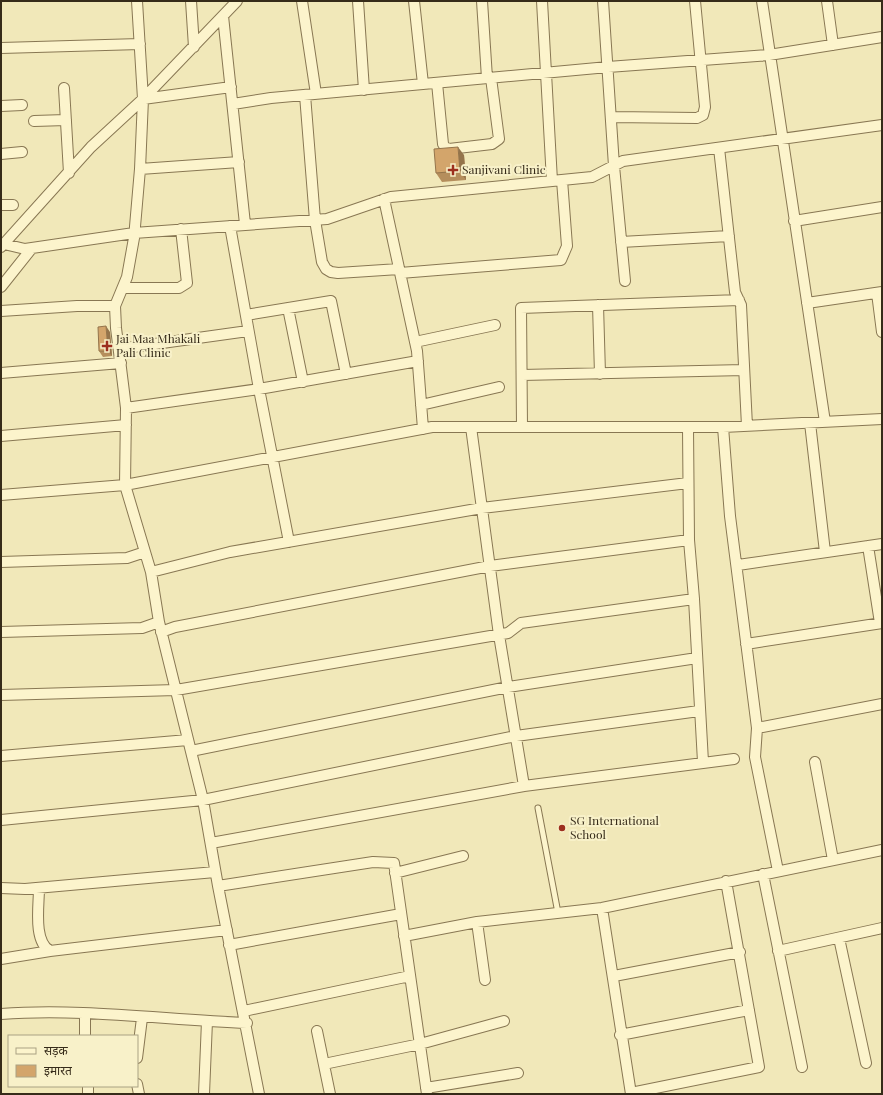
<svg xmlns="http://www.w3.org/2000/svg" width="883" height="1095" font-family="'Playfair Display','Noto Sans Devanagari',serif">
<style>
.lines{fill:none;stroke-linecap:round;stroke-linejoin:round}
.lane-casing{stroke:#887753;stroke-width:7}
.street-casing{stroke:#887753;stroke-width:12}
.lane{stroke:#fcf4cc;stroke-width:5}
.street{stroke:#fcf4cc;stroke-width:10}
.wall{fill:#b58e5c}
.shaded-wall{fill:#94744b}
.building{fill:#d3a56b;stroke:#94744b}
.poi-dot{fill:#9c2f1e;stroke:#f8f1c9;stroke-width:1.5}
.labels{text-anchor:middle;stroke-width:4;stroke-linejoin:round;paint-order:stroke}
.poi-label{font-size:12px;fill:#362b19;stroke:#f8f1c9;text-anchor:start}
</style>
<rect width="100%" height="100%" fill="#f1e8b9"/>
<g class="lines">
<defs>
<path id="lane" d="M 538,808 L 558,913"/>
<path id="street" d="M 137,1 L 143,99 L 140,169 L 134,238 L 127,277 L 115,306 L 116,328 L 126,408 L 125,485 L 151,572 L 159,622 L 203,800 L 218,886 L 259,1094
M 191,1 L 194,47
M 302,1 L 316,94
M 358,1 L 364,90
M 414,1 L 423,84
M 482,1 L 487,78
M 542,1 L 552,181
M 603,1 L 614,166 L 625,281
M 762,1 L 825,422
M 827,1 L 833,45
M 223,16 L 245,224
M 1,48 L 140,44
M 437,83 L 443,144 L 445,147 L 449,149 L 492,144 L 499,139 L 491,78
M 64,88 L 69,173
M 305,95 L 315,220 L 322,262 L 326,269 L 331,272 L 338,273 L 399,269
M 143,99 L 231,87
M 233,104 L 271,98 L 608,67 L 769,55 L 882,37
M 1,106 L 22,105
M 611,117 L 697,118 L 703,115 L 705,107 L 695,1
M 34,121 L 66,120
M 719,148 L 735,292 L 741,305 L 747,426
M 1,154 L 22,152
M 140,169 L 239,162
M 384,199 L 417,351 L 423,429
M 1,205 L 13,205
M 794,221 L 882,207
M 230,226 L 259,389 L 289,542
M 621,242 L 729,236
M 4,244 L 25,249 L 134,233 L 327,219 L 391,197 L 592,177 L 623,161 L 882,125
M 1,247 L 91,147 L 143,99 L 237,1
M 400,273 L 561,260 L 567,246 L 562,180
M 1,287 L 32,248
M 123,288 L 179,288 L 187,283 L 181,229
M 877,293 L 882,332
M 807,303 L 882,292
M 598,305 L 600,374
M 288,308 L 303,382
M 1,311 L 77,306 L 115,306
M 246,315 L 331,301 L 346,374
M 415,342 L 495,325
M 119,349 L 248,331
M 1,373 L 121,363
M 522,375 L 744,370
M 421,405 L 499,387
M 126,408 L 259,389 L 418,361
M 810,423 L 825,552
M 471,427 L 499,635 L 524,786
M 522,427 L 521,308 L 739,300
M 723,427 L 730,516 L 757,728 L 755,757 L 778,871
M 688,428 L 689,540 L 694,599 L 703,762
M 1,436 L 126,425
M 1,495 L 125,485 L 432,427 L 723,427 L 882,419
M 868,546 L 880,623
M 1,562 L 127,558 L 145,552
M 738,565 L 882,544
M 151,572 L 230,552 L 482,508 L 688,483
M 1,632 L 142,628 L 159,622
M 161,632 L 175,627 L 490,566 L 689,540
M 746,644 L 882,623
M 1,695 L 176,690 L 508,633 L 521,623 L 694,599
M 757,728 L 882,704
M 191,751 L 508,687 L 697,658
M 1,756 L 188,740
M 815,762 L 833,860
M 1,820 L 203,800 L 516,736 L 699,711
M 211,843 L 524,786 L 734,759
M 395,873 L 463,856
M 763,874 L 802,1067
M 218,886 L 373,862 L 394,863 L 427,1094
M 1,888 L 25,889 L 215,872
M 39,888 C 39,906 33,941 50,951 L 227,930
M 602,908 L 631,1094
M 477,922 L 485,980
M 404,936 L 477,922 L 602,908 L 882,850
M 839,938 L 866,1063
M 229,945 L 401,914
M 778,951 L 882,928
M 1,959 L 50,951
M 614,976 L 740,952
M 244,1011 L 410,976
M 1,1014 C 82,1008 166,1020 247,1023
M 317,1031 L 330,1094
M 620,1035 L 749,1010
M 85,1036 L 85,1014
M 137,1058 L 142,1018
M 324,1064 L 420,1044 L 504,1021
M 137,1084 L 139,1094
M 88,1086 L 88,1094
M 426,1088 L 518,1073
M 631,1093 L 759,1067 L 726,881
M 204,1094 L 207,1021"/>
</defs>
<use href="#lane" class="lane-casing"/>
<use href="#street" class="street-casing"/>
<use href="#lane" class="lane"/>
<use href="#street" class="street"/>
</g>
<path class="wall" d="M 464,155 L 466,180 L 442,182 L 436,173 Z
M 110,332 L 112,356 L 103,357 L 99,351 Z"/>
<path class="shaded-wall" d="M 458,147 L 464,155 L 466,180 L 460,171 Z
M 106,326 L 110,332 L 112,356 L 108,351 Z"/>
<path class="building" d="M 458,147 L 460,171 L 436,173 L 434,149 Z
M 106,326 L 108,351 L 99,351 L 98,327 Z"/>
<g class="poi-dot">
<path d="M451 164h4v4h4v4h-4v4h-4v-4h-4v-4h4z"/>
<path d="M105 340h4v4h4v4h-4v4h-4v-4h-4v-4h4z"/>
<circle cx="562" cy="828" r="4"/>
</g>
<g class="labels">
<g class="poi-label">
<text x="462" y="174">Sanjivani Clinic</text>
<text x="116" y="343">Jai Maa Mhakali<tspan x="116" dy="14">Pali Clinic</tspan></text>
<text x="570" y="825">SG International<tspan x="570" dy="14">School</tspan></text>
</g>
</g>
<rect width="883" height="1095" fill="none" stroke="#362b19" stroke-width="4"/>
<rect x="8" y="1035" width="130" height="52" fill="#f8f1c9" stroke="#aaa283"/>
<rect x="16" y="1048" width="20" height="6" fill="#fcf4cc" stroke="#aaa283"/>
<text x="44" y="1055" font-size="12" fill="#362b19">सड़क</text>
<rect x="16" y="1065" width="20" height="12" fill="#d3a56b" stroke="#aaa283"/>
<text x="44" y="1075" font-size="12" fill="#362b19">इमारत</text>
</svg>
